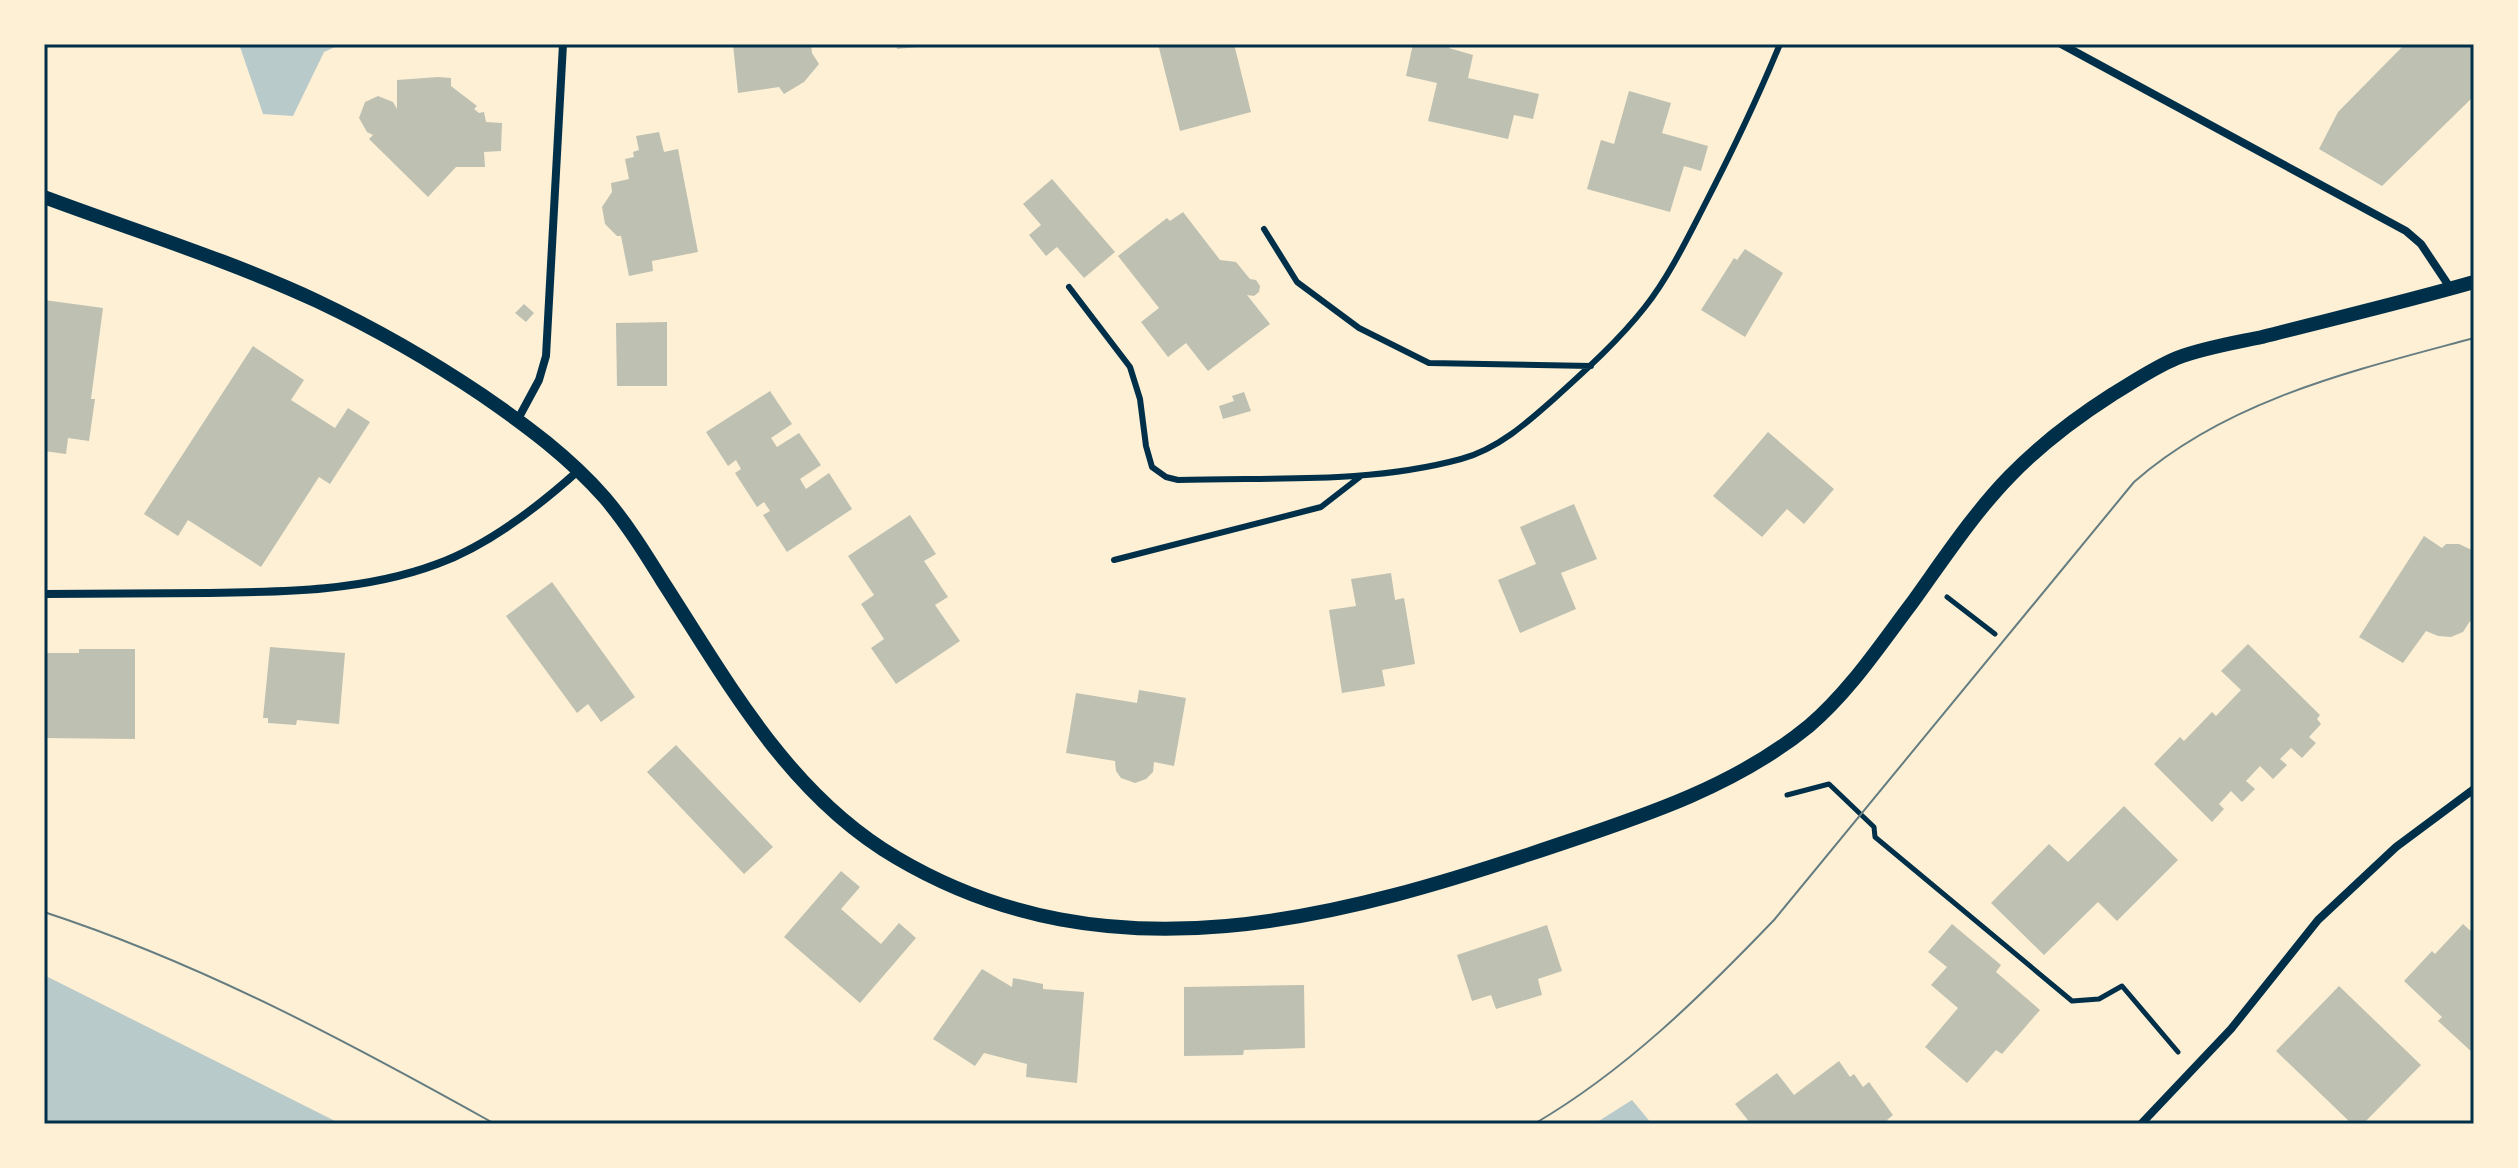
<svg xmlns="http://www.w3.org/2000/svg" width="2518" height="1168" font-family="Lora,serif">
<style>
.green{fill:#b9caca}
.building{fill:#bec0b2}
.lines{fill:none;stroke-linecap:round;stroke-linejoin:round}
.path{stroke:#003049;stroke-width:5}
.service{stroke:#003049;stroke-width:6}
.minor{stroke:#003049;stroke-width:8}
.tertiary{stroke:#003049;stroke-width:14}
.tram{stroke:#657d81;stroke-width:2}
.neatline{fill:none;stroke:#003049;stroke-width:3}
</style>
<rect width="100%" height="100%" fill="#fdf0d5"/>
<path class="green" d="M 239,44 L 342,44 L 324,52 L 293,116 L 263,114 Z
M 44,975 L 341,1124 L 44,1124 Z
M 1632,1100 L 1652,1124 L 1594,1124 Z"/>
<path class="building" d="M 733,44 L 811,44 L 812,53 L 819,64 L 804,82 L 784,94 L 779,87 L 738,93 Z
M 896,44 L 927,44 L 927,46 L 897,49 Z
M 1158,44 L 1234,44 L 1251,112 L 1180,131 Z
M 1413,44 L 1450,44 L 1449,48 L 1473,55 L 1468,78 L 1539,94 L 1533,119 L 1514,115 L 1508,139 L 1428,121 L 1437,83 L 1406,76 Z
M 2405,44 L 2474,44 L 2472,84 L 2474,96 L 2382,186 L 2319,149 L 2338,112 Z
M 438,77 L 451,78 L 451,86 L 477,106 L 474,109 L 479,113 L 484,112 L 486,122 L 502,123 L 501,151 L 484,152 L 485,167 L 456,167 L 428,197 L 369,139 L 373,135 L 367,132 L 359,118 L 365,102 L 378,96 L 393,102 L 397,109 L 397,80 Z
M 1629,91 L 1671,103 L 1662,133 L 1708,146 L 1701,171 L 1684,166 L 1670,212 L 1587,189 L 1601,140 L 1614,144 Z
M 659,132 L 664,152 L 678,149 L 698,252 L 652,261 L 653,271 L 629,276 L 621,236 L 617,236 L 605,224 L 602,207 L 612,192 L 611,183 L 629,179 L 625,159 L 634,157 L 633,152 L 639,150 L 636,136 Z
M 1052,179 L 1115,252 L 1084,278 L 1057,247 L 1046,256 L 1029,235 L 1041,225 L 1023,204 Z
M 1183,212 L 1220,260 L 1236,262 L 1250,279 L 1256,280 L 1260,286 L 1259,292 L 1254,296 L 1247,295 L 1270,324 L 1208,371 L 1186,343 L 1168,357 L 1141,322 L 1159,308 L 1118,256 L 1167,218 L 1170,221 Z
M 1745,249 L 1783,273 L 1745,337 L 1701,310 L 1734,258 L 1737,260 Z
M 44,300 L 103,308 L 91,399 L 95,399 L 89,441 L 68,438 L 66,454 L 44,451 Z
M 524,304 L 534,313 L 526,322 L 515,313 Z
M 667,322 L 667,386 L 617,386 L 616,323 Z
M 253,346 L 304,380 L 291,400 L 335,428 L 348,408 L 370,422 L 330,484 L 319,477 L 261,567 L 188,520 L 178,536 L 144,514 Z
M 770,391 L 792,424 L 771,438 L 777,447 L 799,433 L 821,465 L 800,479 L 806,489 L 829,473 L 852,509 L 787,552 L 763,515 L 770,511 L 764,502 L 757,507 L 735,473 L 741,469 L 736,460 L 728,466 L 706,432 Z
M 1244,392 L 1251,411 L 1223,419 L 1219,406 L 1234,401 L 1232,396 Z
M 1768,432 L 1834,489 L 1804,524 L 1787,509 L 1762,537 L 1713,496 Z
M 1574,504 L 1597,559 L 1561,573 L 1576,609 L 1520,633 L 1498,580 L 1536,564 L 1520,527 Z
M 910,515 L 936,554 L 924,561 L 948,597 L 935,605 L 960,641 L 896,684 L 871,648 L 884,639 L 861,604 L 874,595 L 848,556 Z
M 2424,536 L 2442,548 L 2446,544 L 2459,544 L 2474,551 L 2474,625 L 2470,621 L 2463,632 L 2451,637 L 2438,636 L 2426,631 L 2403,663 L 2359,637 Z
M 1391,573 L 1395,600 L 1404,598 L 1415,664 L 1382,670 L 1385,686 L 1342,693 L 1329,610 L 1356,606 L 1351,579 Z
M 552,582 L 635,697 L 601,722 L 588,704 L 577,713 L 506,616 Z
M 2248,644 L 2320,715 L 2317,719 L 2321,724 L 2309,737 L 2316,743 L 2302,758 L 2291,748 L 2280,759 L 2287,765 L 2273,779 L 2260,766 L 2246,781 L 2255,789 L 2242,802 L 2231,791 L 2219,804 L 2224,809 L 2212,822 L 2154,764 L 2180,737 L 2184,741 L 2212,712 L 2216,716 L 2241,690 L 2221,671 Z
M 270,647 L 345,653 L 339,724 L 297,720 L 296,725 L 268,723 L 268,718 L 263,718 Z
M 79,649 L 135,649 L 135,739 L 44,738 L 44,653 L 79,653 Z
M 1139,690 L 1186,698 L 1174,766 L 1154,762 L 1153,772 L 1146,779 L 1135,783 L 1121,778 L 1116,771 L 1115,761 L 1066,753 L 1076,693 L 1137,703 Z
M 676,745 L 773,847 L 744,874 L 647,772 Z
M 2124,806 L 2178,860 L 2117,921 L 2098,902 L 2044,955 L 1991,903 L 2049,844 L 2068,862 Z
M 841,871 L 860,887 L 841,909 L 881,944 L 899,923 L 916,938 L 860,1003 L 784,937 Z
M 1952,924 L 2001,965 L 1996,972 L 2040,1010 L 2002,1054 L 1996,1050 L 1967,1083 L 1925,1047 L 1958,1008 L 1931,985 L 1947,967 L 1928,952 Z
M 2463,924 L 2474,934 L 2474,1054 L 2438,1021 L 2442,1017 L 2404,981 L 2432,951 L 2435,954 Z
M 1547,925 L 1562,971 L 1538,979 L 1542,995 L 1496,1009 L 1491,995 L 1472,1001 L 1457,955 Z
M 982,969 L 1012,987 L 1013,978 L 1043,984 L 1043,989 L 1084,992 L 1077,1083 L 1026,1077 L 1027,1064 L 984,1053 L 975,1066 L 933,1039 Z
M 1304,985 L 1305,1048 L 1244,1050 L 1243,1055 L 1184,1056 L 1184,987 Z
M 2339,986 L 2421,1065 L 2363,1124 L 2352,1124 L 2276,1051 Z
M 1839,1061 L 1850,1077 L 1854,1074 L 1863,1087 L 1869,1082 L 1893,1115 L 1887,1120 L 1890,1124 L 1751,1124 L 1735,1104 L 1777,1073 L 1794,1095 Z"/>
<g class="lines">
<path class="path" d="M 1947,597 L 1995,634
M 1787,795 L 1829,784 L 1874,827 L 1875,837 L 2072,1001 L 2099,999 L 2122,986 L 2178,1052"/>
<path class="service" d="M 1264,229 L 1297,282 L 1359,328 L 1429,363 L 1591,366
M 1069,287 L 1130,367 L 1140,399 L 1146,446 L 1152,467 L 1166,477 L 1178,480 C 1272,477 1369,484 1461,459 C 1498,449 1528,422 1556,397 C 1587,369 1619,340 1645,307 C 1668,278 1686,241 1703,208 C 1731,154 1757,100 1780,44
M 1114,560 L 1321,507 L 1361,476"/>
<path class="minor" d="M 2061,44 L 2406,231 L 2421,244 L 2451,289
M 518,419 L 539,380 L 546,356 L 563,44
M 44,594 C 99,594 154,593 209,593 C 285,592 365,591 437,564 C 489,545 538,507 579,470
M 2141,1124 L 2231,1029 L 2318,920 L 2396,847 L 2474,789"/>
<path class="tertiary" d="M 44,197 C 135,231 229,260 317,301 C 374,328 430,360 482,395 C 527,426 569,457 605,498 C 627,524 645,553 663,582 C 729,684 789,795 897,858 C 1111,984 1341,918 1560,844 C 1647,815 1737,785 1809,726 C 1850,691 1880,645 1912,603 C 1943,560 1973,514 2010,476 C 2040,445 2077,417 2113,394 C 2133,382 2155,367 2177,358 C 2203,348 2234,343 2262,337 C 2332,319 2404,302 2474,282"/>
<path class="tram" d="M 44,912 C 203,964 350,1043 495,1124
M 1534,1124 C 1625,1071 1701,996 1774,920 L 2134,482 C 2228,399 2356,370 2474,338"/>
</g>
<rect width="2518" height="1168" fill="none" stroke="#fdf0d5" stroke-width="92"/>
<rect x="46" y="46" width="2426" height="1076" class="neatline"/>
</svg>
